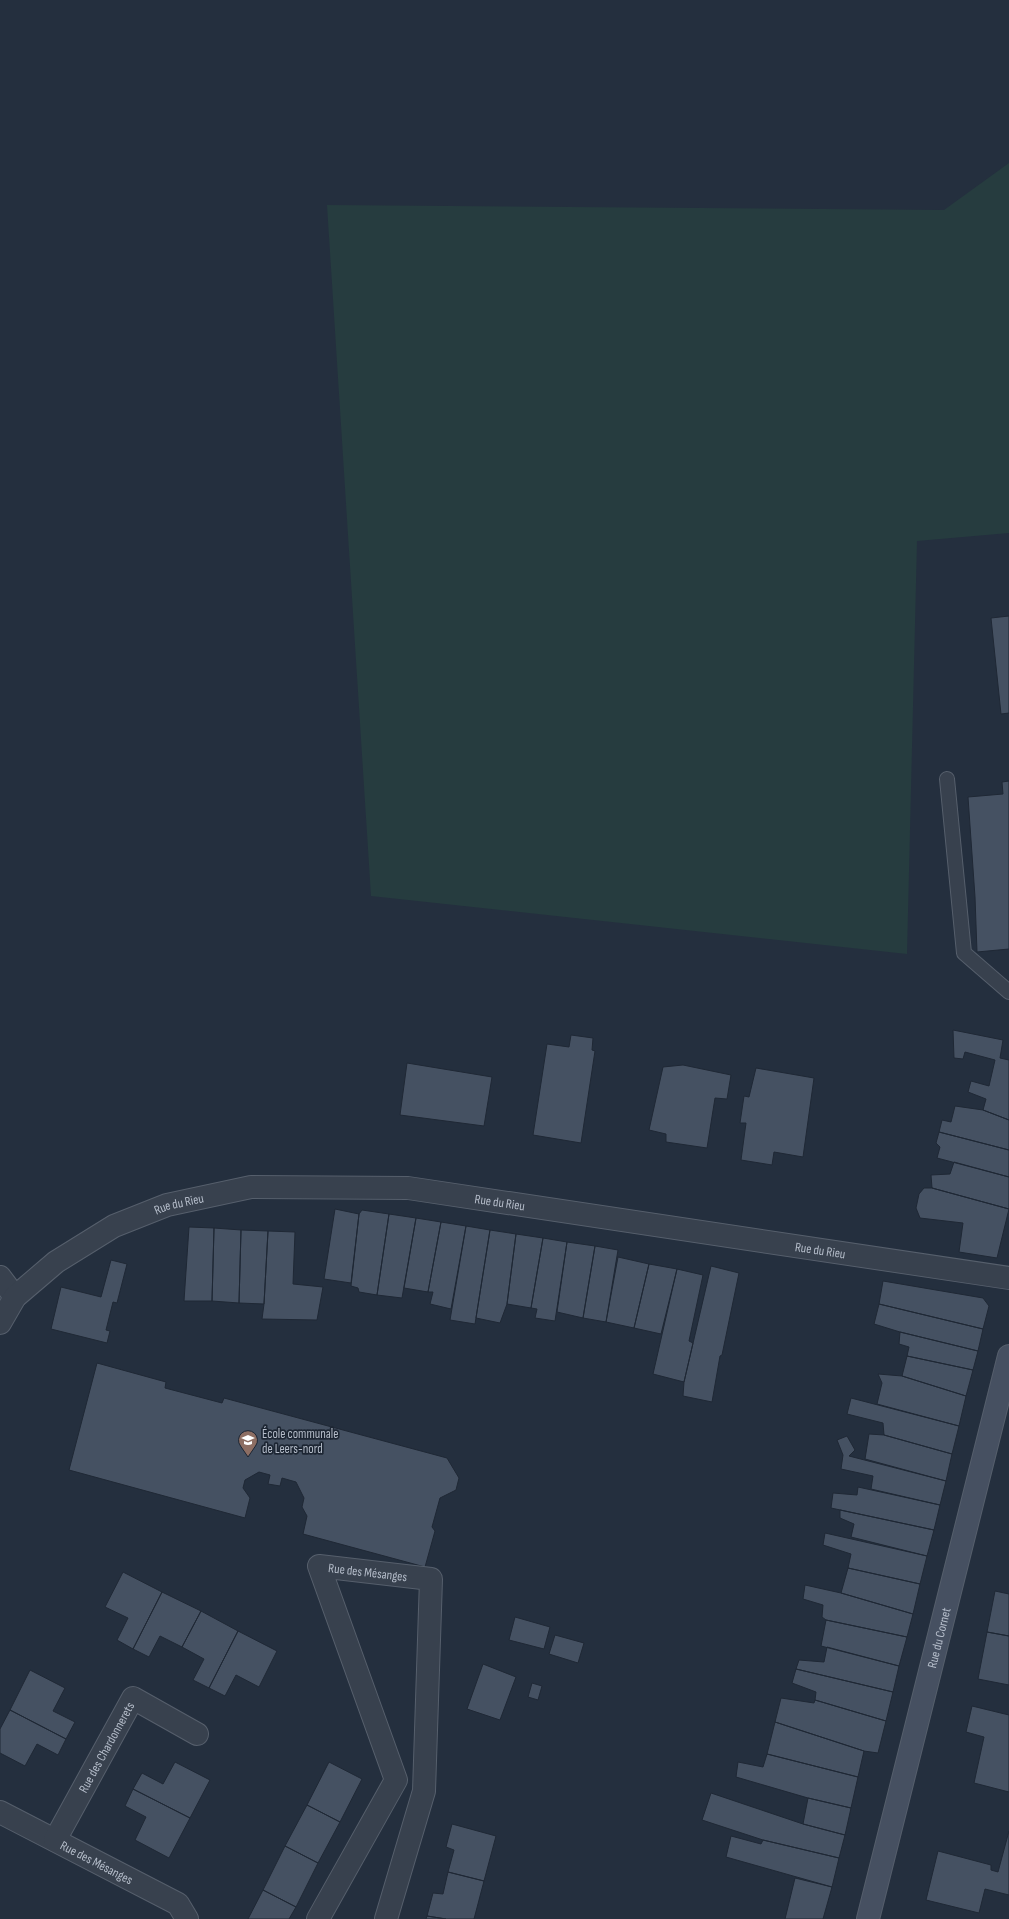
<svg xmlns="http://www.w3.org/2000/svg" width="1009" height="1919" font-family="'Sofia Sans Condensed',sans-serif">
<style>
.green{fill:#263c3f}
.building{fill:#455162;stroke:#1f2835}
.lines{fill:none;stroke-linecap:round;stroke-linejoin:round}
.lane-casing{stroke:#565f6c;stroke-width:16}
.street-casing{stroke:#565f6c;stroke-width:24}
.secondary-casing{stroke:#565f6c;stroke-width:24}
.lane{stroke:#38414e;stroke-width:14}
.street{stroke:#38414e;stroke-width:22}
.secondary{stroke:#465061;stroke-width:22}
.labels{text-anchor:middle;stroke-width:3.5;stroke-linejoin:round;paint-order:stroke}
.street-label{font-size:13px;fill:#b4bcc9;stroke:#1d2633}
.poi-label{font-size:13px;fill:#b4bcc9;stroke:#1d2633;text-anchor:start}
</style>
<rect width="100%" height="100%" fill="#242f3e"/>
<path class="green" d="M 1009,163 L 1009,533 L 917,541 L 907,954 L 371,896 L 327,205 L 944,210 Z"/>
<path class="building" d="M 1009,616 L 1009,713 L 1001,714 L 991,618 Z
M 1009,781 L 1009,949 L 977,952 L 975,897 L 968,797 L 1003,794 L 1002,782 Z
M 953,1030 L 1003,1040 L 1000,1058 L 1009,1060 L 1009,1120 L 983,1110 L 986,1099 L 968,1092 L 971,1081 L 989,1086 L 995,1060 L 965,1052 L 963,1059 L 954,1058 Z
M 571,1035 L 593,1038 L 592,1050 L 595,1051 L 581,1143 L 533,1135 L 547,1044 L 569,1047 Z
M 407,1063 L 492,1077 L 484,1126 L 400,1115 Z
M 683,1065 L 731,1075 L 727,1099 L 715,1098 L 707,1148 L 666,1142 L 666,1134 L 649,1130 L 663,1067 Z
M 756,1068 L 814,1078 L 803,1157 L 774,1152 L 772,1165 L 741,1160 L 746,1123 L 740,1123 L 744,1096 L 749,1097 Z
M 955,1106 L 983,1110 L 1009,1120 L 1009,1150 L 939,1132 L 942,1120 L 951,1122 Z
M 939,1132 L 1009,1150 L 1009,1177 L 937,1158 L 940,1147 L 936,1143 Z
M 954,1162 L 1009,1177 L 1009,1209 L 932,1188 L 931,1175 L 950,1174 Z
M 924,1188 L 932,1188 L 1009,1209 L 997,1258 L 959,1252 L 963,1223 L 920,1218 L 916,1208 L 919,1194 Z
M 335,1209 L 359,1214 L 351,1283 L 324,1279 Z
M 362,1210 L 389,1214 L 377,1295 L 359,1292 L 358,1288 L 351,1286 L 359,1214 Z
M 389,1214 L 416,1218 L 402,1298 L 377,1295 Z
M 416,1218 L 441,1222 L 428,1292 L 404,1288 Z
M 441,1222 L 466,1226 L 451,1309 L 430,1304 L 433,1292 L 428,1292 Z
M 466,1226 L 490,1230 L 475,1324 L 450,1320 Z
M 189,1227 L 214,1228 L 212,1301 L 184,1301 Z
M 214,1228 L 241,1230 L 239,1303 L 212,1301 Z
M 241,1230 L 268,1231 L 264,1304 L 239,1303 Z
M 490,1230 L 516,1234 L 507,1304 L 500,1323 L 476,1318 Z
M 268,1231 L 295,1232 L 293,1284 L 323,1287 L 317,1320 L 262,1319 L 264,1304 Z
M 516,1234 L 543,1238 L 531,1308 L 507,1304 Z
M 543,1238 L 567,1242 L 555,1321 L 535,1318 L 537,1309 L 531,1308 Z
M 567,1242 L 595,1246 L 583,1318 L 557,1312 Z
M 595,1246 L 618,1250 L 606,1322 L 583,1318 Z
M 618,1257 L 649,1264 L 634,1328 L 606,1322 Z
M 111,1260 L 127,1264 L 117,1303 L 113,1302 L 106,1330 L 110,1331 L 107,1343 L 51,1329 L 61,1287 L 101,1297 Z
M 649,1264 L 677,1269 L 661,1334 L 634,1328 Z
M 711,1266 L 739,1273 L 722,1355 L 720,1356 L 712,1402 L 683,1396 L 684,1382 Z
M 677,1269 L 703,1275 L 689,1341 L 693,1343 L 684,1382 L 653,1374 Z
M 883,1281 L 983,1298 L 989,1306 L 983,1329 L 879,1304 Z
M 879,1304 L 983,1329 L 978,1351 L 900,1332 L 874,1324 Z
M 900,1332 L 978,1351 L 973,1370 L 907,1356 L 909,1347 L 899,1344 Z
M 907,1356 L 973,1370 L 966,1396 L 902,1376 Z
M 97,1363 L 166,1382 L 165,1388 L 222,1403 L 224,1398 L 447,1458 L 459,1478 L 456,1490 L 440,1498 L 432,1527 L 435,1531 L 425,1567 L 303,1534 L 307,1516 L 302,1507 L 304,1498 L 296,1482 L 282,1478 L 280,1486 L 268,1484 L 270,1475 L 259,1472 L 245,1480 L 243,1488 L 250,1498 L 245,1518 L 69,1470 Z
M 878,1374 L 902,1376 L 966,1396 L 959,1426 L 877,1404 L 882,1383 Z
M 851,1398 L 959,1426 L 952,1454 L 884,1435 L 883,1423 L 847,1414 Z
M 869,1434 L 884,1435 L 952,1454 L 946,1481 L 865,1459 Z
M 847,1436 L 855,1450 L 849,1456 L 946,1481 L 940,1505 L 871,1489 L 873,1476 L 841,1469 L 843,1455 L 837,1440 Z
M 858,1487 L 940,1505 L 934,1530 L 831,1508 L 833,1493 L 857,1495 Z
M 840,1510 L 934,1530 L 927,1556 L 851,1537 L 854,1524 L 840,1518 Z
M 825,1533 L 927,1556 L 920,1584 L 848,1568 L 851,1554 L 823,1545 Z
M 848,1568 L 920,1584 L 913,1614 L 841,1593 Z
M 123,1572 L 162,1592 L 133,1649 L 117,1640 L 128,1618 L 105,1607 Z
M 805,1585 L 841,1593 L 913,1614 L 907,1637 L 826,1620 L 822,1617 L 823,1605 L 803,1599 Z
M 995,1591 L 1009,1594 L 1009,1636 L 987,1632 Z
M 162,1592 L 201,1611 L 182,1647 L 160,1636 L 149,1657 L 133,1649 Z
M 201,1611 L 238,1631 L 209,1688 L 193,1680 L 204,1659 L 182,1647 Z
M 515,1617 L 550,1627 L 544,1649 L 509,1640 Z
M 826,1620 L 907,1637 L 899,1666 L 821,1646 Z
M 238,1631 L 277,1651 L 259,1687 L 236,1675 L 225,1696 L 209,1688 Z
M 987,1632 L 1009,1636 L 1009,1685 L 978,1679 Z
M 555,1635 L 584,1643 L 578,1663 L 549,1654 Z
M 827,1647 L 899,1666 L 893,1692 L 796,1669 L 799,1660 L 824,1662 Z
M 483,1664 L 516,1677 L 500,1720 L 467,1709 Z
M 796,1669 L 893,1692 L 886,1721 L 815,1700 L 816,1692 L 792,1683 Z
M 30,1670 L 65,1688 L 53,1711 L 75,1722 L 66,1739 L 10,1710 Z
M 532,1683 L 542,1686 L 538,1700 L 528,1697 Z
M 781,1698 L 814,1703 L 815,1700 L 886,1721 L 878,1753 L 864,1751 L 775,1722 Z
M 972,1706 L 1009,1715 L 1009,1792 L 974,1783 L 984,1737 L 966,1732 Z
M 10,1710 L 66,1739 L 58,1755 L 37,1744 L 25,1766 L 0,1753 L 0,1729 Z
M 775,1722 L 864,1751 L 858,1777 L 767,1754 Z
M 767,1754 L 858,1777 L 851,1808 L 808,1798 L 736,1777 L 738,1762 L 763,1767 Z
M 175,1762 L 210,1780 L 190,1818 L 133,1789 L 142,1773 L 163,1784 Z
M 329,1762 L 362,1779 L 340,1822 L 307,1805 Z
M 133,1789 L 190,1818 L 169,1858 L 135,1840 L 146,1817 L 125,1806 Z
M 711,1793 L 803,1824 L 845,1835 L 839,1858 L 763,1840 L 702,1820 Z
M 808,1798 L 851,1808 L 845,1835 L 803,1824 Z
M 307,1805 L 340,1822 L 318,1863 L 285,1846 Z
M 452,1824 L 496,1836 L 484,1881 L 448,1872 L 454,1850 L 446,1847 Z
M 1009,1831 L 1009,1895 L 985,1889 L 979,1913 L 926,1900 L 938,1851 L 991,1865 L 991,1870 L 998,1872 Z
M 731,1836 L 761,1844 L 763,1840 L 839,1858 L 832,1887 L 726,1857 Z
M 285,1846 L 318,1863 L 296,1907 L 263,1890 Z
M 448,1872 L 484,1881 L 474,1919 L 446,1919 L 427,1916 L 433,1893 L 443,1894 Z
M 795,1878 L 832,1887 L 823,1919 L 785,1919 Z
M 263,1890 L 296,1907 L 289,1919 L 248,1919 Z
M 427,1916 L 446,1919 L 426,1919 Z"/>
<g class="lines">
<defs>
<path id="lane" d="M 947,779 L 964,953 L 1009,992"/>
<g id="street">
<path d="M 0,1277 L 15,1297"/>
<path id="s1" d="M 0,1323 L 15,1297 L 56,1262 L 114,1226 L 167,1205 L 251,1187 L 408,1188 L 1009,1278"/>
<path id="s2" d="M 0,1812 L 178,1904 L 187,1919"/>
<path id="s3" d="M 55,1840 L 133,1698 L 197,1734"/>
<path id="s4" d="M 318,1919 L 396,1780 L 319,1566 L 431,1579 L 424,1791 L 386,1919"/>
</g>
<g id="secondary">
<path id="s5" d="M 868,1919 L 1009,1356"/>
</g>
</defs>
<use href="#lane" class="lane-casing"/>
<use href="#street" class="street-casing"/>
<use href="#secondary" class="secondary-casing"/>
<use href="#lane" class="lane"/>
<use href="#street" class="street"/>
<use href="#secondary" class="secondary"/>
</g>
<defs>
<symbol id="school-pin" viewBox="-11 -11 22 30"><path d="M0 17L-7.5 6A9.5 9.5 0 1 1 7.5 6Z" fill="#8d6e63" stroke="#1d2633"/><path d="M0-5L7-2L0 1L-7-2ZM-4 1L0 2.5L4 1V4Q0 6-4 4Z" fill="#fff"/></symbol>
</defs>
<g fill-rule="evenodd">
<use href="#school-pin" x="237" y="1429" width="22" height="30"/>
</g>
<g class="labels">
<g class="street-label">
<text dy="5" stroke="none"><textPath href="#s1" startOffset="545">Rue du Rieu</textPath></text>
<text dy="5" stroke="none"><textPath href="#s1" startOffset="221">Rue du Rieu</textPath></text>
<text dy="5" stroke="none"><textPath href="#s1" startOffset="869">Rue du Rieu</textPath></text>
<text dy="5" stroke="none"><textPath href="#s4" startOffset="436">Rue des Mésanges</textPath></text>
<text dy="5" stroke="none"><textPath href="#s5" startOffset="290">Rue du Cornet</textPath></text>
<text dy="5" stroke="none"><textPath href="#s3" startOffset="106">Rue des Chardonnerets</textPath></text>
<text dy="5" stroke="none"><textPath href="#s2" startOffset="109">Rue des Mésanges</textPath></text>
</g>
<g class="poi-label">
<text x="262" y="1438">École communale<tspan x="262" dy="15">de Leers-nord</tspan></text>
</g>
</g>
</svg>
